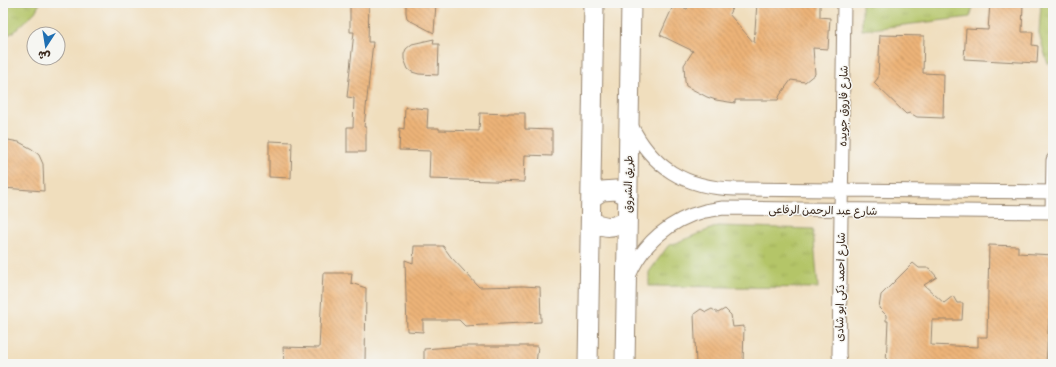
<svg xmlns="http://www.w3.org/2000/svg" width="1056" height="367" font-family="Delius,'Playpen Sans Arabic',sans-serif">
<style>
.grass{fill:url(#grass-tufts);stroke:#787843}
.building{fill:url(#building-back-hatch)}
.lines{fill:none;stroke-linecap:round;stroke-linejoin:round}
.street-casing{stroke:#96846e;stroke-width:15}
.secondary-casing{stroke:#96846e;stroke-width:21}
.street{stroke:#fff;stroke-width:13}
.secondary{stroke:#fff;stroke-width:19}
.labels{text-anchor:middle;stroke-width:3;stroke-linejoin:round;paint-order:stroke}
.street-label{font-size:11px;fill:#3b2a1e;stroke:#f6f6f2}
</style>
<defs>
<pattern id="grass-tufts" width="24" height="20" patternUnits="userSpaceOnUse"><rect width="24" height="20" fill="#b4c568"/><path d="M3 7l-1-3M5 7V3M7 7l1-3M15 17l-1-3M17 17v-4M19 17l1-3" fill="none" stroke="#9ca95a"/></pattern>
<pattern id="building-back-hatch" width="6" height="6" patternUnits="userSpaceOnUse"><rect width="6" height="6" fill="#edb478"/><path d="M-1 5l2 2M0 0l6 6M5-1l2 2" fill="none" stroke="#c19362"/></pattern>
</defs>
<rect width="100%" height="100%" fill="#f6f6f2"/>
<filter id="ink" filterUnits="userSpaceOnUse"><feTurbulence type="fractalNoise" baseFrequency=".025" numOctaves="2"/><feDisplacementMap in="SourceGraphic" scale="8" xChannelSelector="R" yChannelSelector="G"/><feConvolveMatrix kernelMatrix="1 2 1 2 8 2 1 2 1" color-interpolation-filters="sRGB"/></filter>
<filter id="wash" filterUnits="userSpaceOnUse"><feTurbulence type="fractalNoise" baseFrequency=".012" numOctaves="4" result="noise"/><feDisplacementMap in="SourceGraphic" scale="16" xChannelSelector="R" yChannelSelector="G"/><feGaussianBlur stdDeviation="0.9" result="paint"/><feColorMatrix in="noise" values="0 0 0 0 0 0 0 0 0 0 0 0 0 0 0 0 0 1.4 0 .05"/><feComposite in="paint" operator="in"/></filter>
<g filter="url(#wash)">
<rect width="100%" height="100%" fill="#f0debd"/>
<path class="grass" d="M 3,3 L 40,3 L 35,12 L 14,32 L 3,37 Z
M 862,3 L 974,3 L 970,17 L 862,30 Z
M 1041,3 L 1052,3 L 1052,62 L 1048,64 L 1043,48 L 1039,33 Z
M 718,226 L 813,229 L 818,288 L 649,286 L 649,272 L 668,246 Z"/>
<g id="blocks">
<path class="building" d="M 350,3 L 369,3 L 368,42 L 373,42 L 364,127 L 366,127 L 366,152 L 347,152 L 347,127 L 353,127 L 354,98 L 347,97 L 354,32 L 350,32 Z
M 406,3 L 436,3 L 434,33 L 411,21 L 407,18 L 406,13 Z
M 690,3 L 735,3 L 729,14 L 754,43 L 757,3 L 820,3 L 820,17 L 830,18 L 828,49 L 813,48 L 815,74 L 805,82 L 791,80 L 780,95 L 778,100 L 735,100 L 735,103 L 716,100 L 707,97 L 686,86 L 685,81 L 684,65 L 693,51 L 660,35 L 674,4 L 687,9 Z
M 990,3 L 1023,3 L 1022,32 L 1033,32 L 1032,45 L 1038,46 L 1037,63 L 964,59 L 966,29 L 988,30 Z
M 880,35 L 924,36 L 923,73 L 944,74 L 943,118 L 917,117 L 910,113 L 906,114 L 874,83 L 878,78 Z
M 434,39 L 433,44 L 439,44 L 438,75 L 419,74 L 412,72 L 408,69 L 404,59 L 404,54 L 406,49 L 412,44 Z
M 405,107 L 428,109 L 427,128 L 439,128 L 439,130 L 479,131 L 480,113 L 508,114 L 508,113 L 525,113 L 525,129 L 552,130 L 552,156 L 525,155 L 524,182 L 429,179 L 430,151 L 399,150 L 400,128 L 404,129 Z
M 3,139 L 19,142 L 32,149 L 39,155 L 43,164 L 44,191 L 3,188 Z
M 269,141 L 292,142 L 291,178 L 269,177 Z
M 989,245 L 1018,246 L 1018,253 L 1053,255 L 1053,318 L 1049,318 L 1046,364 L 886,364 L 888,321 L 886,321 L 886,315 L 879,308 L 881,295 L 913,263 L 919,268 L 929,268 L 937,277 L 924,285 L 944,303 L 953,296 L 957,303 L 963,303 L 962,320 L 932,320 L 931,345 L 978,347 L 978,337 L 987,337 Z
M 414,246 L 443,246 L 451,257 L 479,287 L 523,286 L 540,287 L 541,322 L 465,326 L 459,320 L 423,320 L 423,332 L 407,331 L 405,260 L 413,263 Z
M 323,273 L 352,273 L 351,283 L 366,288 L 365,364 L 284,364 L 283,347 L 319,348 Z
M 701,309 L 706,312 L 712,309 L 718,313 L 725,309 L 731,315 L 733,327 L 744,326 L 743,364 L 696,364 L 694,314 Z
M 463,346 L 538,346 L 536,364 L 424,364 L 424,349 Z"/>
</g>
</g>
<g filter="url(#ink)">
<use href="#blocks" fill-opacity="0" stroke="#96846e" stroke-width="1"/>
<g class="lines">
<defs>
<path id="street" d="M 630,123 C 652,168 685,188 735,189 L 1053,192
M 1052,212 L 1053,160
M 629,276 C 642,244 671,219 705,211 C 711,210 717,209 723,208 L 1053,212
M 840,364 L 839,354 L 844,3"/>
<path id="secondary" d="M 591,198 L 602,191 L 616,190 L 628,196
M 591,222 C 607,228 612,228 627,221
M 588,364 L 594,3
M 625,364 L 631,3"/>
</defs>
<use href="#street" class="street-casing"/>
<use href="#secondary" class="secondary-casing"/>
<use href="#street" class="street"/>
<use href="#secondary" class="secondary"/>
</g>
</g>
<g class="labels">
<g class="street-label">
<text transform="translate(843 106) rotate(-89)" y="4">شارع فاروق جويده</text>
<text transform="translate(628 184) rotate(-89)" y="4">طريق الشروق</text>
<text transform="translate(823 210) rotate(1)" y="4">شارع عبد الرحمن الرفاعى</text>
<text transform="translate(840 287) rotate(-89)" y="4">شارع احمد ذكى ابو شادى</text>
</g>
</g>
<rect width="1056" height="367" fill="none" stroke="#f6f6f2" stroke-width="16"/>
<g transform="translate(46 46) rotate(192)"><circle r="19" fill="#f6f6f2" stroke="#aba49d"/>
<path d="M0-3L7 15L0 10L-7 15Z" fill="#1f6fb2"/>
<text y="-6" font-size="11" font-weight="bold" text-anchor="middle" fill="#3b2a1e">ش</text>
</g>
</svg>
